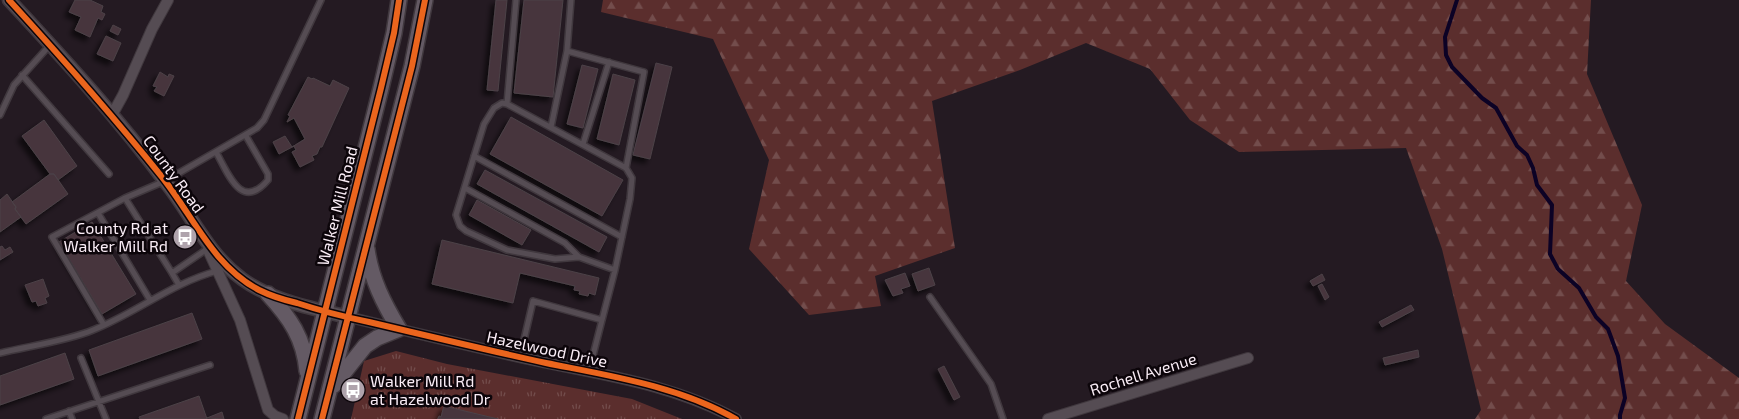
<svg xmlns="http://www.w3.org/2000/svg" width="1739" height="419" font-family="'Exo 2',sans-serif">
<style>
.grass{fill:url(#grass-tufts)}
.forest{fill:url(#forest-firs)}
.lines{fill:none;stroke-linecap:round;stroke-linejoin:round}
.stream{stroke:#0c0225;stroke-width:4}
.building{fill:#46353e;stroke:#4c4247;filter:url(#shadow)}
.service-casing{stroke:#40383e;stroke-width:8}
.minor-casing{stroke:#40383e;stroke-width:12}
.tertiary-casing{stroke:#40383e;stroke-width:15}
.primary-casing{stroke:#40383e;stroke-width:18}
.service{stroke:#554c53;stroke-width:5}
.minor{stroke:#554c53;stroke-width:10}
.tertiary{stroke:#554c53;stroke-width:12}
.primary{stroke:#645a64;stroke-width:15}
.cycleway-casing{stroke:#0c050a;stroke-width:9}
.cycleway{stroke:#eb651d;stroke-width:6}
.labels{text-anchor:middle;stroke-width:5;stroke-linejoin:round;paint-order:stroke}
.street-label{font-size:16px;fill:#faedf6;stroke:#0c050a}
.poi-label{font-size:16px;fill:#faedf6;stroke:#0c050a;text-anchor:end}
</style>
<defs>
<pattern id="grass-tufts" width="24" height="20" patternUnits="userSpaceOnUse" patternTransform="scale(1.25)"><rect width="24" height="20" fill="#5b2e2d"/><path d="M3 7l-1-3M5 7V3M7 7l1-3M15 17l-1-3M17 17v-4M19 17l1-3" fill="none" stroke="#734d4c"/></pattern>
<pattern id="forest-firs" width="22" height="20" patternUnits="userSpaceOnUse" patternTransform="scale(1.25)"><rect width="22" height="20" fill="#5b2e2d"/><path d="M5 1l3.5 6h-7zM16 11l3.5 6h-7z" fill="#734d4c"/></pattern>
<filter id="shadow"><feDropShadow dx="-4.5" dy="4.5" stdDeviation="2.5" flood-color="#0009"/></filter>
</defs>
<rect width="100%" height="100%" fill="#241a22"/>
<path class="grass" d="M 396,351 L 447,364 L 632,399 L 682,419 L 351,419 L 364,361 Z"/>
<path class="forest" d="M 603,0 L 1591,0 L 1587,74 L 1642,205 L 1626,281 L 1665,324 L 1739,378 L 1739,419 L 1475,419 L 1481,410 L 1442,249 L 1406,148 L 1239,152 L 1190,120 L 1150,69 L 1086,43 L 1020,70 L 932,101 L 955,248 L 875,276 L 881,306 L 809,315 L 749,249 L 769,160 L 713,39 L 601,12 Z"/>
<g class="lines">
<path class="stream" d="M 1457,0 L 1445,37 L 1446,55 L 1452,67 L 1482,98 L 1496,108 L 1517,146 L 1527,155 L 1533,168 L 1537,185 L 1552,205 L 1550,254 L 1558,269 L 1579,288 L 1596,317 L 1608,329 L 1618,356 L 1625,398 L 1620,415 L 1620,419"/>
</g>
<path class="building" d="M 75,0 L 90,0 L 103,6 L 101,12 L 105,14 L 102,20 L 98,18 L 90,37 L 75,30 L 81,17 L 69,12 Z
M 496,0 L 507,0 L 498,91 L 487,90 Z
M 524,0 L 563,0 L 553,97 L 514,93 Z
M 113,25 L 121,29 L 118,35 L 110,31 Z
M 106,36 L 121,43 L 113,61 L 97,54 Z
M 656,63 L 672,67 L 650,159 L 633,155 Z
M 582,65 L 598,69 L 583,128 L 567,124 Z
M 160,72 L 168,77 L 169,74 L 174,76 L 164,96 L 154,91 L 157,87 L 153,86 Z
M 613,74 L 635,80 L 619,145 L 597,139 Z
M 308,77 L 312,79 L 313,78 L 330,86 L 333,80 L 349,88 L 322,147 L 320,147 L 317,154 L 312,156 L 314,160 L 300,167 L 292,152 L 296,150 L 294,146 L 279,154 L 273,142 L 285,136 L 292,147 L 305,139 L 294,118 L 287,122 L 290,116 L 288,115 Z
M 511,117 L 623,180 L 602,216 L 490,154 Z
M 44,120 L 77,166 L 58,180 L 54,174 L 50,174 L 22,136 Z
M 485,170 L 607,237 L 599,252 L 477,184 Z
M 50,174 L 54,174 L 68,194 L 26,224 L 15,209 L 16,207 L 12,202 Z
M 7,194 L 16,207 L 15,209 L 21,217 L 0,232 L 0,200 Z
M 477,200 L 531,230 L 522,245 L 469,215 Z
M 92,222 L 136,294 L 102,314 L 59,242 Z
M 442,240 L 599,278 L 595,295 L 589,293 L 588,296 L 579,294 L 580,291 L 574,290 L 575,286 L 520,273 L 513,303 L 432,284 Z
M 2,246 L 5,250 L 10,247 L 13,252 L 0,260 L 0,247 Z
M 929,268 L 935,285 L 918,291 L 912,274 Z
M 905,273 L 910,286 L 901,289 L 903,293 L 893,296 L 885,280 Z
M 1322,274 L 1325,280 L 1313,286 L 1310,281 Z
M 43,279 L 49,296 L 45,298 L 47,303 L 38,306 L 36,301 L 32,302 L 25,285 Z
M 1322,284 L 1329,297 L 1325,300 L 1318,286 Z
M 1411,305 L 1414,310 L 1382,327 L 1379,322 Z
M 192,313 L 202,339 L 98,376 L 89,350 Z
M 1418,350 L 1419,357 L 1385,365 L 1383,358 Z
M 65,353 L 74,379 L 0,405 L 0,376 Z
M 944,366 L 960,397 L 954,400 L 938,369 Z
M 199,396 L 207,419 L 140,419 L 139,417 Z
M 444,406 L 498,419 L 438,419 L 439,416 L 441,417 Z
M 222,412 L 224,419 L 207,418 Z"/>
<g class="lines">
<defs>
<path id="service" d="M 567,51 L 644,72 L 626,168
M 22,75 L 109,174
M 507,104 L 516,0
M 0,115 L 14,85 L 50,45
M 551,127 L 567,51 L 571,0
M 583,144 L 609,62
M 216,152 C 228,173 241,212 268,180 L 268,174 L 246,136
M 474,156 L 622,237
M 465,188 L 565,243 L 579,257
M 98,213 L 150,300
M 207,249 L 172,273 L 125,198 L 165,181 L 257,128 L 264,120 L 321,0
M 172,273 L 179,285
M 930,297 L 991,384 L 1003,419
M 602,320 L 615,270 L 630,199 L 632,178 L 626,168 L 507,104 L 502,103 L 494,108 L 484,124 L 456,215 L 460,226 L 466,231 L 507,250 L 555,259 L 579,257 L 615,270
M 104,325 L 52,237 L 125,198
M 0,353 C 29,346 67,341 93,330 C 136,313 172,283 217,271
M 520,357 L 533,301 L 602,320 L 589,371
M 81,358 L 106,419
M 69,411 L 72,419
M 46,419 L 210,365"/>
<path id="minor" d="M 112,115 L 123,95 L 152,29 L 168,0
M 208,250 L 240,320 L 268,410 L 275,416 L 283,419
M 348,317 C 411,332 473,347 537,361 C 604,375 675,385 736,419
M 1048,419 L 1248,358"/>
<path id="tertiary" d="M 9,0 C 64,59 119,119 167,184 C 192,216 208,254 242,279 C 272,301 312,308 348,317"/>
<path id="primary" d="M 268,294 C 290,318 304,338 307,371
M 334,385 L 365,346 L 377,338 L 399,329 C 384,304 371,279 367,249
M 298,419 L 381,88 L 394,33 L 399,0
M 322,419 L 412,66 L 425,0"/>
</defs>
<use href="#service" class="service-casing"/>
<use href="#minor" class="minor-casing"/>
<use href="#tertiary" class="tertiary-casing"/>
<use href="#primary" class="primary-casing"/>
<use href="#service" class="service"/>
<use href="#minor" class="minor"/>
<use href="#tertiary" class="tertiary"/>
<use href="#primary" class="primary"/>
<defs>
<path id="cycleway" d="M 9,0 C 62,58 113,116 162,177 C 193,216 213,266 259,290 C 271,296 284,300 297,303 C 321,311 345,317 369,322 C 428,336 487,350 546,363 C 611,376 678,386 736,419
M 298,419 L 381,88 L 394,33 L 399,0
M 322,419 L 412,66 L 425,0"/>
</defs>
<use href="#cycleway" class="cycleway-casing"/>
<use href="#cycleway" class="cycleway"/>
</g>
<defs>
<symbol id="bus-disc" viewBox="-11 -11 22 22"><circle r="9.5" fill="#afa3ac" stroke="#0c050a"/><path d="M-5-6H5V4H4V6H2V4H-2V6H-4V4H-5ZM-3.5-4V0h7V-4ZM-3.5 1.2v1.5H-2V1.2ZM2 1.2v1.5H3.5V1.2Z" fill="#fff"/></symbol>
</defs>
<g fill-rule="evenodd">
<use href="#bus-disc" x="171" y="223" width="28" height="28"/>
<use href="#bus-disc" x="339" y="376" width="28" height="28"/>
</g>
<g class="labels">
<g class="street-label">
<text transform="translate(174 174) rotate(54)" y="6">County Road</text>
<text transform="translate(337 206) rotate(-76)" y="6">Walker Mill Road</text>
<text transform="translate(547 349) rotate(12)" y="6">Hazelwood Drive</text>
<text transform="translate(1143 374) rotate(-17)" y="6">Rochell Avenue</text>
</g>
<g class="poi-label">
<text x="168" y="234">County Rd at<tspan x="168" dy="18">Walker Mill Rd</tspan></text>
<text x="370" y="387" text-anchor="start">Walker Mill Rd<tspan x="370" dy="18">at Hazelwood Dr</tspan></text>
</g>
</g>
</svg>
